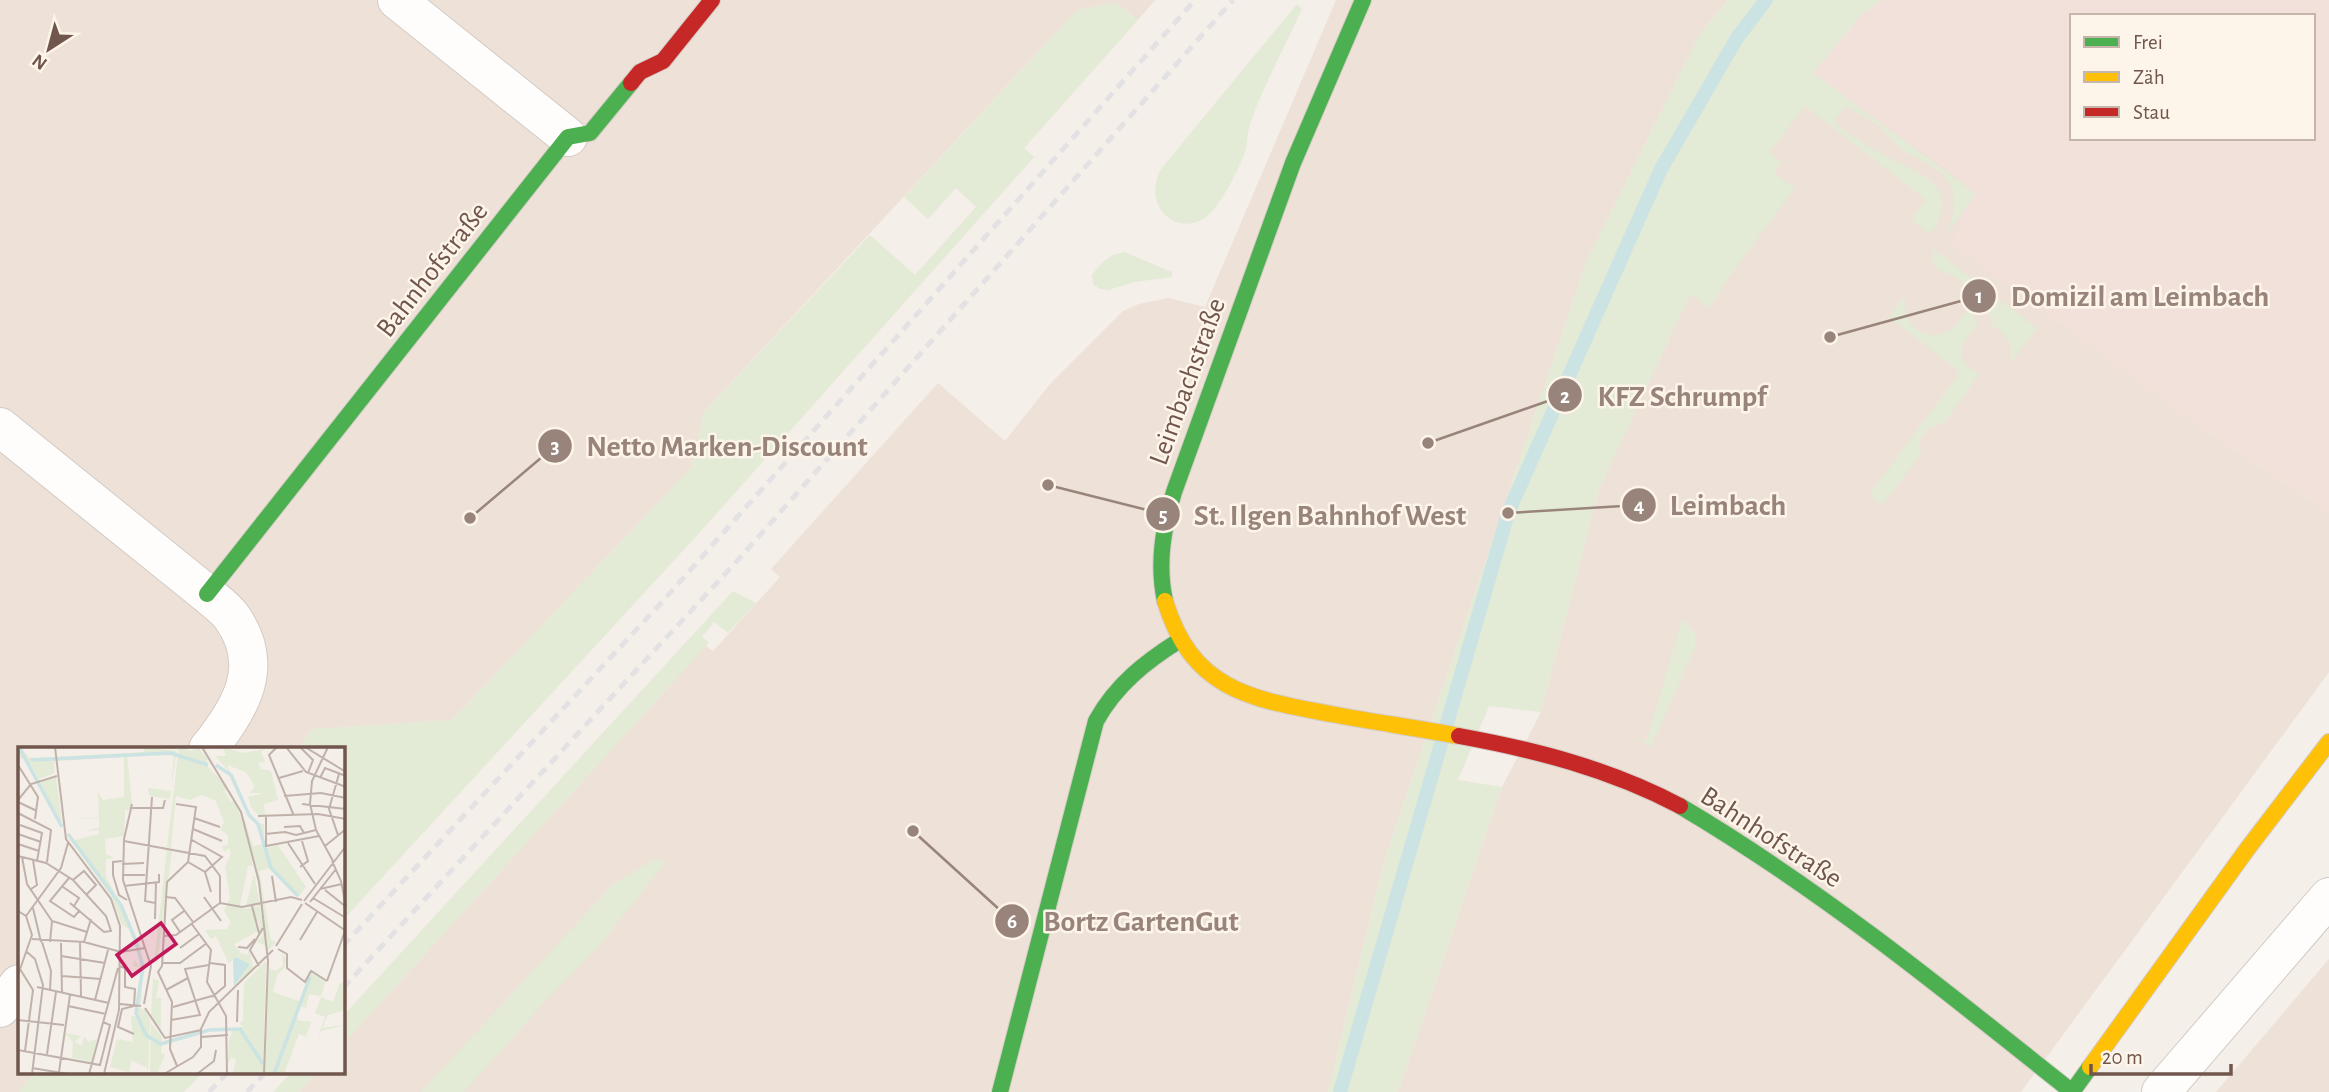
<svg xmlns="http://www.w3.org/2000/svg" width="2329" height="1092" font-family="'Alegreya Sans',sans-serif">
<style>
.residential{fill:#eee1d7}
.commercial{fill:#f2e1da;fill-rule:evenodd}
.green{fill:#e3ead5}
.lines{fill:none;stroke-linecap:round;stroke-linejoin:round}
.stream{stroke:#cce3e3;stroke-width:14}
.street-casing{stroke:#d2cbc5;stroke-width:40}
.fast-casing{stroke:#d4ccc6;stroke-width:18}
.slow-casing{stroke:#d4ccc6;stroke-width:18}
.jam-casing{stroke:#d4ccc6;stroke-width:18}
.street{stroke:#fefdfc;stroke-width:38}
.fast{stroke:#4caf50;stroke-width:16}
.slow{stroke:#ffc107;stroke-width:16}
.jam{stroke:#c62828;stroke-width:16}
.rail{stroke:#e4e1e4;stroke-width:5;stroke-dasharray:10 7;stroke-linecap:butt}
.labels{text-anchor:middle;stroke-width:5;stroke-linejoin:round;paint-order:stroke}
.street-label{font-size:28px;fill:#70564c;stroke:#fdf4ea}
.inset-river{fill:none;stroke:#cce3e3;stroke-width:3.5}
.inset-road{fill:none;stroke:#c0b2aa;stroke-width:2}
.view{fill:#c2185b;fill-opacity:0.15;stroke:#c2185b;stroke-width:3.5}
.inset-edge{fill:none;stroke:#70564c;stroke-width:3.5}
.leader{fill:none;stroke:#98847b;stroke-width:2.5}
.callout-dot{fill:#98847b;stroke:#fdf4ea;stroke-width:2.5}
.mark-label{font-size:21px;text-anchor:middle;font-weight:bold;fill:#fff}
.callout-label{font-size:30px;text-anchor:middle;font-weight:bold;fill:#98847b;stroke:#fdf4ea;stroke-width:5;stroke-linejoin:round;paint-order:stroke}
</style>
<rect width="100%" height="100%" fill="#f5efe9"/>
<path class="residential" d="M 0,0 L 1155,0 L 1138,20 L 1116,3 L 1077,10 L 704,412 L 691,468 L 452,720 L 313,729 L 297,749 L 19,749 L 19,1073 L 34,1073 L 19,1092 L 0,1092 Z
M 1336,0 L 1728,0 L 1700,34 L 1586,263 L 1384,862 L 1328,1092 L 299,1092 L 316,1073 L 343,1073 L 343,1044 L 706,646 L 713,651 L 780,577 L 771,569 L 938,383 L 1005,441 L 1050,384 L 1123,311 L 1139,304 L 1168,298 L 1205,307 Z
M 1813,73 L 1971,185 L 2199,426 L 2329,512 L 2329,672 L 2021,1092 L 1398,1092 L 1502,787 L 1541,712 L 1599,489 L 1690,294 Z
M 2329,959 L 2329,1092 L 2216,1092 Z"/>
<path class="commercial" d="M 1882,0 L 2329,0 L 2329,512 L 2199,426 L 1952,245 L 1971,185 L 1813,73 L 1862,14 ZM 2072,16 L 2313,16 L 2313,138 L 2072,138 Z"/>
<path class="green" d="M 1728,0 L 1882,0 L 1862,14 L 1813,73 L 1976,194 L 1946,235 C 1956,213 1960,188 1939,171 C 1929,163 1916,159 1906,152 C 1895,145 1888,135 1879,126 C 1870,118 1857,113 1847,106 L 1836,118 L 1837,125 C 1849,133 1861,142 1873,149 C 1893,162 1924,170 1938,189 C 1948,203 1939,223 1930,234 L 1911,220 L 1926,200 L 1805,106 L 1769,153 L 1781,161 L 1774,173 L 1795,188 L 1721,288 L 1723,289 L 1709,308 L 1690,294 L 1599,489 L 1541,712 L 1489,706 L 1458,780 L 1502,787 L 1398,1092 L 1328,1092 L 1384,862 L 1586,263 L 1700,34 Z
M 1116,3 L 1138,20 L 1024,148 L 1034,157 L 702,530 L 343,920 L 343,749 L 297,749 L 312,729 L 452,720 L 691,468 L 704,412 L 870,235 L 915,275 L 976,207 L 956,188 L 928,219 L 904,197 L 1077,10 Z
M 1297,4 L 1302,9 C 1285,46 1265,83 1251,121 C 1247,131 1248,142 1245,152 C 1239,168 1225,196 1214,209 C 1186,244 1139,211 1161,169 Z
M 1934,250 L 2037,328 L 2010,364 C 2013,348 2010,334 1993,327 C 1989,307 1987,309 1972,297 C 1967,293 1966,287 1963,283 C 1956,276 1947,272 1938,270 L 1932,259 Z
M 1124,252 L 1172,272 L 1172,277 L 1135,282 L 1108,290 L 1100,289 L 1093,284 L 1092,275 C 1102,262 1108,255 1124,252 Z
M 1905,295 C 1900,341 1950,350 1968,307 L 1973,314 L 1978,327 C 1958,340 1954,366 1980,373 L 1944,423 L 1929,428 L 1919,441 L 1921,454 L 1883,505 L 1869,495 L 1960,372 L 1889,317 Z
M 733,591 L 756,603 L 728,633 L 714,622 L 702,637 L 709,643 L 343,1044 L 343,1016 Z
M 1682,619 L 1695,633 L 1695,648 L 1651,747 L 1638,738 L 1647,740 Z
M 655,859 L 666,862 L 600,945 L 551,995 L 464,1092 L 421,1092 L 613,884 Z
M 34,1073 L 202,1073 L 184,1092 L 19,1092 Z
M 291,1073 L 316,1073 L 299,1092 L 273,1092 Z"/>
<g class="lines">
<path class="stream" d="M 1340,1092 L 1508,513 L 1661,169 L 1737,38 L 1766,0"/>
<defs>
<path id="street" d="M 397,0 L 568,137
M 0,427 L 207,594 C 215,601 225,608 231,616 C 267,665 241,708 208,749
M 0,1008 L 19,984
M 2161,1092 L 2329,897"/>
<path id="fast" d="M 207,594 L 568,137 L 590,133 L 631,83
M 1165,601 C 1157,564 1163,529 1174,492 L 1293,163 L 1363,0
M 1680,806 C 1819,888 1946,991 2072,1092 L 2090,1067
M 1000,1092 L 1096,721 C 1116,685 1145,662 1180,640"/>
<path id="slow" d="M 1165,601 C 1192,690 1250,699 1331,714 C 1374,722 1416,728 1459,736
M 2090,1067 L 2248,848 L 2329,742"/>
<path id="jam" d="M 631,83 L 640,72 L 663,61 L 712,0
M 1459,736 C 1536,750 1610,769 1680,806"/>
</defs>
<use href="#street" class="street-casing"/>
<use href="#fast" class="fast-casing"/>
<use href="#slow" class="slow-casing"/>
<use href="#jam" class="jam-casing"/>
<use href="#street" class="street"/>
<use href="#fast" class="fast"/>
<use href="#slow" class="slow"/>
<use href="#jam" class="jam"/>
<path class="rail" d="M 343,946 L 662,602 L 1195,0
M 343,988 L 737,561 L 1233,0
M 209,1092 L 227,1073
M 247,1092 L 265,1073"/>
</g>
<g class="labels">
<g class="street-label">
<text transform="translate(431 269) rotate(-52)" y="10">Bahnhofstraße</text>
<text transform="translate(1186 381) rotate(-70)" y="10">Leimbachstraße</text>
<text transform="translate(1772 836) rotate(33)" y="10">Bahnhofstraße</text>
</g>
</g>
<g transform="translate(18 747)">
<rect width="327" height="327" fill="#f5efe9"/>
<path d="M 0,0 L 8,0 L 5,3 L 11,11 L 37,10 L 36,26 L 21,32 L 10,13 L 0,11 ZM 126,0 L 157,4 L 159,0 L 152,52 L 131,49 L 130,41 L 153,44 L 156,8 L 109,9 L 114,57 L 113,63 L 107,63 L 106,89 L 87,92 L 88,107 L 96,111 L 88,112 L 88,130 L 106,163 L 125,214 L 123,258 L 118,256 L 123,221 L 115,219 L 116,213 L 122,220 L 122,214 L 111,182 L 104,178 L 93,149 L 53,94 L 81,87 L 81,83 L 69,84 L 81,80 L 81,71 L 55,72 L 81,70 L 80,45 L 85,53 L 106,50 L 106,10 L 40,14 L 39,10 L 126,5 ZM 161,0 L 173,4 L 181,1 L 187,10 L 183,0 L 197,22 L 189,12 L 189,19 L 208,38 L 215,49 L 205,41 L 213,55 L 217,53 L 234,105 L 243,153 L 248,199 L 239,195 L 244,190 L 245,181 L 231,202 L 236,223 L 212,245 L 232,217 L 217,210 L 211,217 L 198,189 L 193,192 L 187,183 L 209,182 L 213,175 L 206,164 L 212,151 L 207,120 L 213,107 L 211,101 L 207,105 L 203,100 L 210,97 L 210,88 L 202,83 L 206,75 L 198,54 L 184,48 L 172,53 L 158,49 L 153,101 L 149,100 ZM 230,119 L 235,119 L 236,127 L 228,159 L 242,159 L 226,162 L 222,159 ZM 238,172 L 241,176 L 242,187 L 231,198 L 230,208 L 223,206 L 216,197 L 240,184 ZM 205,0 L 224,6 L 248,2 L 243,5 L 247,15 L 240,16 L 243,22 L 253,24 L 260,53 L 246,57 L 247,69 L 240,68 L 233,60 L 230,50 L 246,46 L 231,46 L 237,40 L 228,25 L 209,18 L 213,27 L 197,9 L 208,9 ZM 38,31 L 44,75 L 41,76 L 22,34 ZM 226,71 L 235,99 L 245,97 L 239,76 L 246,77 L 246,102 L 260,98 L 288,140 L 280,150 L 253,121 L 241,124 L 253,193 L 258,195 L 250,204 ZM 149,102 L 154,104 L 139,217 L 137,208 ZM 264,206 L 268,212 L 267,220 L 259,228 L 255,245 L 281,254 L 292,226 L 308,233 L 303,249 L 291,247 L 288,261 L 281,259 L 277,268 L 281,273 L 276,273 L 293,275 L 288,290 L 281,287 L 266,327 L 247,327 L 251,221 L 257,224 L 265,219 ZM 248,214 L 245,327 L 215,327 L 218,312 L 213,310 L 210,318 L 211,294 L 215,281 L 225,280 L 221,276 L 225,274 L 226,236 ZM 135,231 L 141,234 L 138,251 L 143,251 L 143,287 L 133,270 ZM 327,235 L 327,263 L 310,268 L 304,281 L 327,278 L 303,284 L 299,293 L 307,270 L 297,266 L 303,250 L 315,255 L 322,236 ZM 118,260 L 127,263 L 132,272 L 130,327 L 129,321 L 113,313 L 111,325 L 92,320 L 99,292 L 115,295 L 113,269 L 118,269 ZM 133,276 L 144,290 L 143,306 L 147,308 L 139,327 L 132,327 ZM 47,286 L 63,289 L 57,295 L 64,299 L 66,289 L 70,295 L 79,292 L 73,315 L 54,311 L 55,295 Z" fill="#e3ead5" fill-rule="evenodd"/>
<path d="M 217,210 L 232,217 L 216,239 L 215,213 Z" fill="#cce3e3"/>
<path class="inset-river" d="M 1,0 L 44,80M 13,13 L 152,6 L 190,18M 198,18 L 213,28 L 231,68 L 240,77 L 253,121 L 280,149M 50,87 L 103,158 L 118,194 L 125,220 L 118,266 L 128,288 L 142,297 L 191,283 L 222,282 L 245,317M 256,327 L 292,230"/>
<path class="inset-road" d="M 37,0 L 48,92 L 93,152 L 102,179 L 101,263 L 86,327M 184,0 L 223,65 L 241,135 L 250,214 L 246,327M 259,0 L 251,8 L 276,69M 268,0 L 288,25 L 328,40M 282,0 L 295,13 L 290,26M 287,0 L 328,25M 310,0 L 294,34 L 292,57 L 298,83 L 315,114M 0,18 L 20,50 L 17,72M 261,31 L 285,24M 302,31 L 307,21 L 328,29M 266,49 L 303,46 L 328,51M 134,50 L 127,154 L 137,156M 0,53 L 13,37 L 39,29M 0,55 L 19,64M 114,57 L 106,92 L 105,133 L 127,201M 158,57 L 178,60 L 170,115 L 149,135 L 144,219 L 140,225 L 154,255 L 152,302 L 159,319M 284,57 L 328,62M 113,61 L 145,61 L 147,53M 0,66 L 33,83 L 29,115M 240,69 L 300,67 L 328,72M 248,69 L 248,99 L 301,89M 176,71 L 202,80M 2,78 L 24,86 L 19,114M 266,80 L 282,79 L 286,86M 175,82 L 204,94M 0,87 L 23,95M 247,87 L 267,85 L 278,88 L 298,83M 320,88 L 311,62 L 321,27M 174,93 L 204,110 L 187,125M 106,94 L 187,109 L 202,129 L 202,156M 270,96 L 297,137M 0,97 L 21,104M 307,99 L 328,82M 0,109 L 28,116 L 55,133 L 88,169 L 93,184 L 86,185 L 52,156M 4,110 L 9,137 L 34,174 L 69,185M 104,114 L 95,115 L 95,128 L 101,148 L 109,153M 314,114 L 323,134 L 328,159M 170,115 L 187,125 L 193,145M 104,117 L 126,116M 282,120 L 290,114 L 284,94M 104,128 L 127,128M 254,129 L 258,155M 51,131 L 32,154 L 56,170 L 62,163M 55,133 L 66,124 L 78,138 L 69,147M 106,139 L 141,135 L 141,127M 45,140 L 61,151 L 56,159M 13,142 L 19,138 L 15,113M 302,142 L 324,137M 307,143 L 327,159M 147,150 L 157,151 L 175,175M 186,150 L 203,174M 295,151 L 328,171M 286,154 L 328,99M 292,155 L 318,122M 202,156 L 224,160 L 273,150 L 284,153M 287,156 L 328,184M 234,159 L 241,186M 15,161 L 23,195M 0,164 L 8,169 L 14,188 L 0,228M 8,169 L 43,121 L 50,96M 137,172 L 138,136M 173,176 L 193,203 L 189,235 L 208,269 L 209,327M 162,185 L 154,173 L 166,164M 146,189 L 158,188 L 202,156M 14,192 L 66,195 L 103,205 L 127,201M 282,193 L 299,165M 24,195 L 33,224 L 32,243M 32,195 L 34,174M 62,195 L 63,250M 66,195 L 73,172M 43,196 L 44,246M 258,199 L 284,157M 220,200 L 229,201 L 237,192M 162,201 L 181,187M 260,202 L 269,207 L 269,221 L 287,235 L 293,224 L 309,234M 9,205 L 17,212 L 25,238 L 14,327M 43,209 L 87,216M 145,216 L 162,216 L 189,196M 192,216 L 207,218 L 207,239 L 194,250M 101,219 L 107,221 L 107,240 L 117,242 L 116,259 L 104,262 L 100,280 L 116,287M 241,219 L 232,203 L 245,181M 2,222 L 15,243 L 7,304M 44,229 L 83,232M 309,234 L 327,184M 19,240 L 91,256M 148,243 L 170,231M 77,253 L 90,203M 102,257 L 123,259M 126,257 L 133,219 L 127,201M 50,259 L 88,267M 155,260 L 194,249M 127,261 L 147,291 L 183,283M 0,273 L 46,278M 153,273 L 182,268 L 167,222 L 191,218M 219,275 L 220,243M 183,290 L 210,288M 0,303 L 82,318 L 92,278 L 85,275M 29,307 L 38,245M 14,321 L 50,327M 41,325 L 52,248M 71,327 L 100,221M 146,327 L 175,310 L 183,300 L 183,282 L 191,265 L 255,203M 179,327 L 196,314 L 198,303"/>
<path class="view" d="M 143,176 L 158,197 L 114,229 L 99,208 Z"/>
<rect width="327" height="327" class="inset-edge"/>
</g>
<path class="leader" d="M1830 337L1979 296M1428 443L1565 395M470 518L555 446M1508 513L1639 505M1048 485L1163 514M913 831L1012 921"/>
<g class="callout-dot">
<circle cx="1830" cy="337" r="7"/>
<circle cx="1428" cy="443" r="7"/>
<circle cx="470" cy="518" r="7"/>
<circle cx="1508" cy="513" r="7"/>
<circle cx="1048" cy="485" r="7"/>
<circle cx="913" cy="831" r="7"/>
<circle cx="1979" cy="296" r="18"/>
<circle cx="1565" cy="395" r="18"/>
<circle cx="555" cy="446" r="18"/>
<circle cx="1639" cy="505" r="18"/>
<circle cx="1163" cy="514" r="18"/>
<circle cx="1012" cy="921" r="18"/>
</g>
<g class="mark-label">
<text x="1979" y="303">1</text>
<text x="1565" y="403">2</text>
<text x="555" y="453">3</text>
<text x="1639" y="512">4</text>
<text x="1163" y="522">5</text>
<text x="1012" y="928">6</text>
</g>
<g class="callout-label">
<text x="2140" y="306">Domizil am Leimbach</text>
<text x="1682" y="406">KFZ Schrumpf</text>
<text x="727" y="456">Netto Marken-Discount</text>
<text x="1728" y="515">Leimbach</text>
<text x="1330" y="525">St. Ilgen Bahnhof West</text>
<text x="1141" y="931">Bortz GartenGut</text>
</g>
<rect x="2070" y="14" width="245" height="126" fill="#fdf4ea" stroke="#c5b5ab" stroke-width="2"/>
<rect x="2084" y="37" width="35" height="10" fill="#4caf50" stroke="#c5b5ab" stroke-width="2"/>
<text x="2133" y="49" font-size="21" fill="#70564c">Frei</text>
<rect x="2084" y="72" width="35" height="10" fill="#ffc107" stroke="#c5b5ab" stroke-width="2"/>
<text x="2133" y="84" font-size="21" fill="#70564c">Zäh</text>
<rect x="2084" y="107" width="35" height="10" fill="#c62828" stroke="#c5b5ab" stroke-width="2"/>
<text x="2133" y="119" font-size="21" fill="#70564c">Stau</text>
<g transform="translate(49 49) rotate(216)" stroke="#fdf4ea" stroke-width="5" paint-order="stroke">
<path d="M0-5L12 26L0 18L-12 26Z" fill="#70564c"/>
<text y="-10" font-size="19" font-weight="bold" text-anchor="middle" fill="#70564c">N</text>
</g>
<path d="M2091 1064v10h140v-10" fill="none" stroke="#70564c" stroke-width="3.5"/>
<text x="2102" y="1064" font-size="21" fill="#70564c" stroke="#fdf4ea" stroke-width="5" paint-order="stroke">20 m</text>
</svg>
